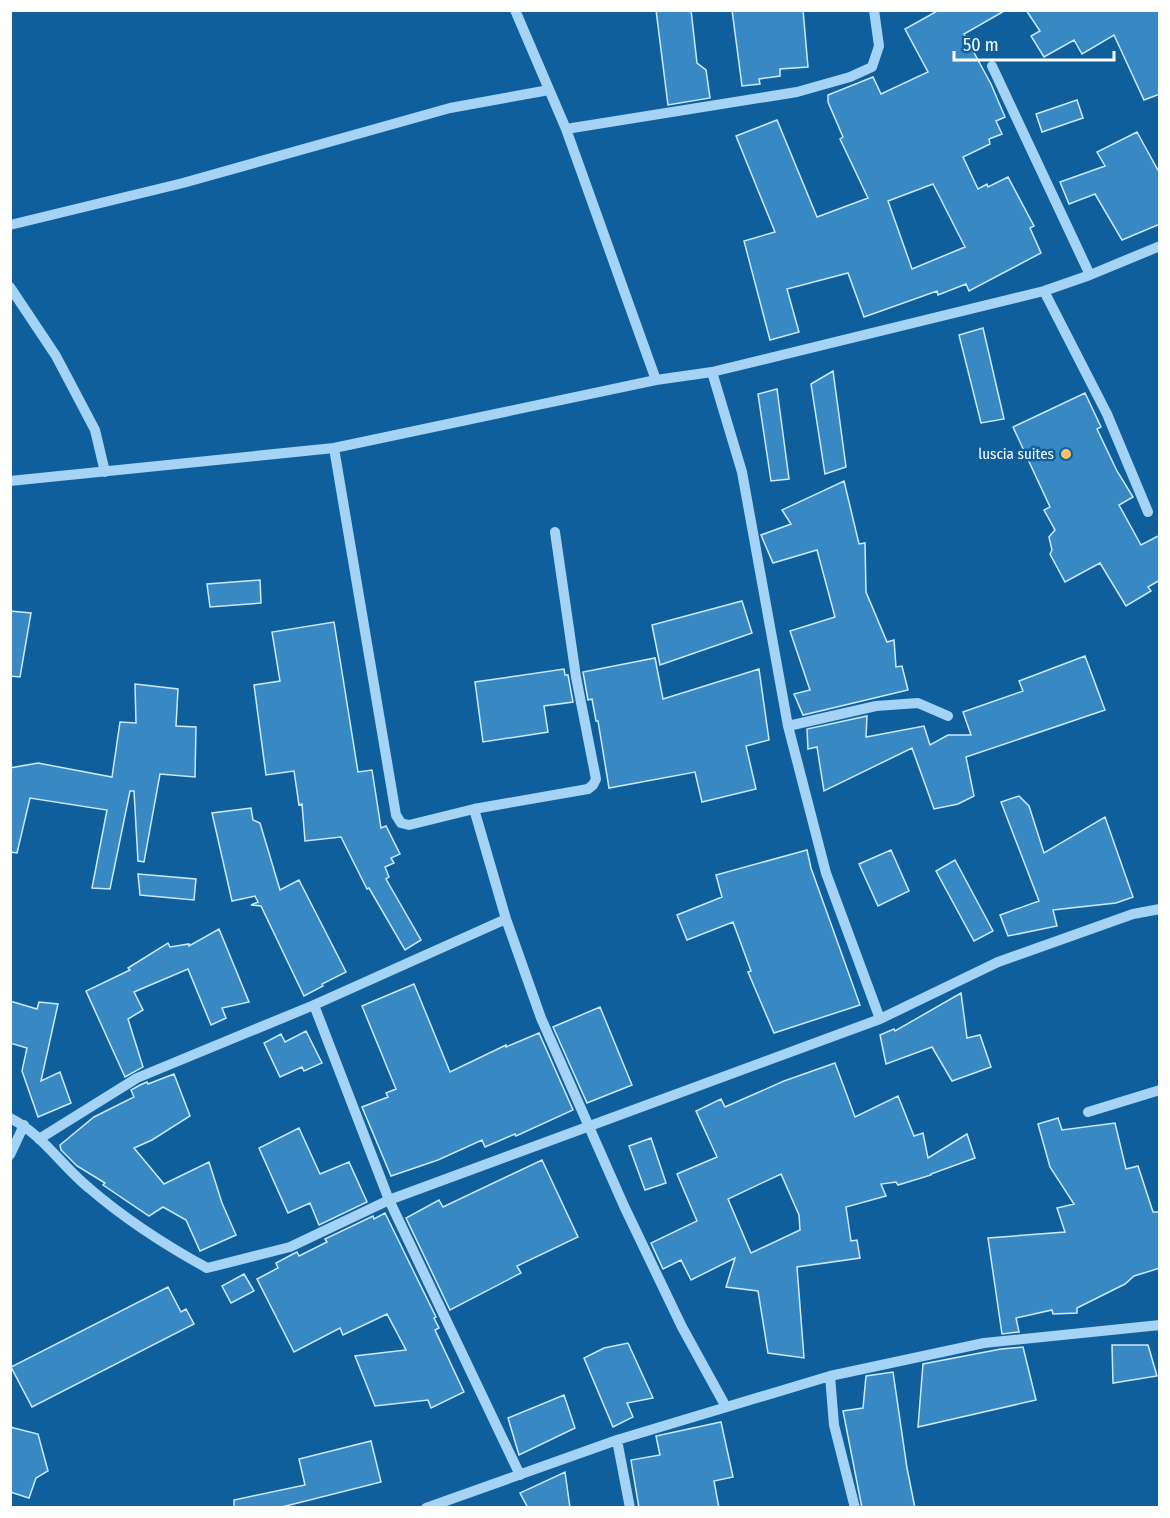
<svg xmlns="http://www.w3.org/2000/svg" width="1170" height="1518" font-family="'Fira Sans Condensed',sans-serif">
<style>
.building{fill:#3888c4;stroke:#cde9fe;stroke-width:1.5;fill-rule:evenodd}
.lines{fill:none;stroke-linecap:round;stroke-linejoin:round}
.minor{stroke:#a4d3f5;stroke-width:10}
.poi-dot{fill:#ffc168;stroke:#105f9d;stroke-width:2}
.labels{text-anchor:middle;stroke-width:5;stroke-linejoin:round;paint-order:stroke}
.poi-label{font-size:15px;fill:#fff;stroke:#105f9d;text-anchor:end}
</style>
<rect width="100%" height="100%" fill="#105f9d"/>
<path class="building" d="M 656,10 L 691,10 L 697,63 L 706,70 L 710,98 L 668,105 Z
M 732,10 L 803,10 L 808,67 L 780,69 L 780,76 L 759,79 L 760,84 L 742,86 Z
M 939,10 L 1006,10 L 964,34 L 991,84 L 1005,117 L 996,121 L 1002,134 L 989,139 L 990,144 L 963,157 L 978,189 L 987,184 L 988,187 L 1008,177 L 1034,226 L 1030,228 L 1041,253 L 969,291 L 966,284 L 938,295 L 937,291 L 864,317 L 848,273 L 787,289 L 799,332 L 770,340 L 744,241 L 775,232 L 736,136 L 777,120 L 817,217 L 868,198 L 840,139 L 843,137 L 828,102 L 828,95 L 873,77 L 881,94 L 928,72 L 905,29 ZM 933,184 L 965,247 L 912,269 L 888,201 Z
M 1026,10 L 1160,10 L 1160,94 L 1144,100 L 1114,35 L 1082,54 L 1074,40 L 1044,57 L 1031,36 L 1040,31 Z
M 1077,100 L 1083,118 L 1042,132 L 1036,114 Z
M 1137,132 L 1160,174 L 1160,224 L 1122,240 L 1095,194 L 1069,204 L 1060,182 L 1105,166 L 1097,152 Z
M 983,328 L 1004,419 L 981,423 L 959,335 Z
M 833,371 L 846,467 L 825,474 L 811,384 Z
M 777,389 L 789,479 L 771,481 L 758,394 Z
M 1085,393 L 1101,427 L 1097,429 L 1117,471 L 1133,497 L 1119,505 L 1141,545 L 1160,535 L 1160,580 L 1148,587 L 1151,591 L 1126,606 L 1100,563 L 1065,582 L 1050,554 L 1052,550 L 1049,537 L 1055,530 L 1044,510 L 1050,507 L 1013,427 Z
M 844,481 L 859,544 L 865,543 L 866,592 L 887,642 L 894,640 L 896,667 L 902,666 L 908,690 L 803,715 L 794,694 L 810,690 L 790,631 L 835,617 L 817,550 L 773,563 L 761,535 L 791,524 L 782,510 Z
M 260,580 L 261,603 L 210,607 L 207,584 Z
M 742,601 L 752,633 L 660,665 L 652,625 Z
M 10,611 L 31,613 L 20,677 L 10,676 Z
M 334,622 L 358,772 L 372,770 L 381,828 L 386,826 L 400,854 L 391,858 L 394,863 L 385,867 L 389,877 L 386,879 L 421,940 L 405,950 L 369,888 L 367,889 L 341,837 L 305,841 L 302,804 L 299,805 L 294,771 L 266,775 L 254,685 L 280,681 L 272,632 Z
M 1085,656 L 1105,710 L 966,757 L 974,796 L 958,804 L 934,809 L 912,748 L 824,791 L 817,747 L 808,749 L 807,729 L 867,716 L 866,737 L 924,726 L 930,745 L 948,735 L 971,735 L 963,712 L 1023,691 L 1019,681 Z
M 655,658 L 663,699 L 759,669 L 769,740 L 746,746 L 756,789 L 702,802 L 695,772 L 609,788 L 598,721 L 596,721 L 592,699 L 588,700 L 583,672 Z
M 564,669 L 565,675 L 568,675 L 573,702 L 544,706 L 548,732 L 483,742 L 475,682 Z
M 135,684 L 178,689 L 176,726 L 196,727 L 195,777 L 160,774 L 144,862 L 138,861 L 134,791 L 130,791 L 110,889 L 92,888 L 107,810 L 30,798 L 17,853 L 10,852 L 10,768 L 38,763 L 112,777 L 120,722 L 136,723 Z
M 1019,796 L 1029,806 L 1044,853 L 1105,817 L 1133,897 L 1116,903 L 1053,910 L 1057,926 L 1008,936 L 1000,915 L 1039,901 L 1001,802 Z
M 251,808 L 253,820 L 260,823 L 280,890 L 299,880 L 346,972 L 322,984 L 323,986 L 304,996 L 261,906 L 251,905 L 258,902 L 255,896 L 232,901 L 212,813 Z
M 807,850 L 811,868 L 860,1005 L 774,1033 L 748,972 L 751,971 L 733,922 L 687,940 L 677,915 L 722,897 L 716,875 Z
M 891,850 L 909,891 L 878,906 L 859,864 Z
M 955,860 L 993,931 L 974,941 L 936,871 Z
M 138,874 L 196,879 L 194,900 L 140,895 Z
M 219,929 L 249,1002 L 222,1008 L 226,1018 L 211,1025 L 188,969 L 134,992 L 143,1010 L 128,1019 L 143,1067 L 125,1077 L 86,991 L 130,970 L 128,968 L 168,943 L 170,947 L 189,944 L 189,946 Z
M 414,984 L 450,1072 L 506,1045 L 506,1047 L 539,1033 L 573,1110 L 516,1136 L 515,1134 L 485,1147 L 482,1140 L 438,1160 L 391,1176 L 362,1107 L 388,1097 L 386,1093 L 396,1089 L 362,1006 Z
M 961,993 L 967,1038 L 980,1035 L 991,1067 L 952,1081 L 932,1047 L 886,1064 L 880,1035 L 894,1029 L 895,1031 Z
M 10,1001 L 37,1009 L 39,1002 L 58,1004 L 41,1081 L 60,1072 L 71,1103 L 38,1117 L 22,1071 L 27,1048 L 10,1043 Z
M 600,1007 L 632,1085 L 587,1103 L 553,1027 Z
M 306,1031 L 322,1063 L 304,1071 L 302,1067 L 280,1077 L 264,1043 L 281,1034 L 285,1042 Z
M 835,1063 L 855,1117 L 898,1096 L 914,1136 L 923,1133 L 928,1158 L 967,1134 L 975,1158 L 931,1174 L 931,1175 L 898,1185 L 896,1182 L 881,1184 L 886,1196 L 846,1207 L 851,1241 L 857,1240 L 860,1258 L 797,1267 L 804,1358 L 768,1353 L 758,1291 L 726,1287 L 735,1258 L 691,1280 L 681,1260 L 663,1269 L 651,1243 L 697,1221 L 677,1174 L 717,1157 L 696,1111 L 721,1099 L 725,1107 L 784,1081 ZM 781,1174 L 799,1215 L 800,1230 L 751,1253 L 728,1199 Z
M 174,1074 L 190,1116 L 152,1140 L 134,1148 L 164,1184 L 209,1162 L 222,1203 L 236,1235 L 200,1251 L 186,1220 L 163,1207 L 149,1216 L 103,1185 L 105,1183 L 77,1166 L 61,1150 L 60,1145 L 94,1117 L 134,1097 L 131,1090 L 140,1085 L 147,1082 L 148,1084 Z
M 1058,1118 L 1062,1130 L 1115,1123 L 1126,1169 L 1138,1166 L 1153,1212 L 1160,1212 L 1160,1268 L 1134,1276 L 1125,1284 L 1077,1308 L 1077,1313 L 1053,1314 L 1052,1310 L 1016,1318 L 1019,1332 L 1002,1334 L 988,1238 L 1065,1232 L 1057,1208 L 1074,1204 L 1050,1167 L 1038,1124 Z
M 299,1128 L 320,1174 L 349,1162 L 367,1202 L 319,1225 L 310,1203 L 288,1213 L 259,1148 Z
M 651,1138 L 666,1183 L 645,1190 L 629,1146 Z
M 542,1160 L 578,1237 L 517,1266 L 521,1273 L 450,1310 L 406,1218 L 439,1200 L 443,1207 Z
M 385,1213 L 436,1317 L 434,1318 L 439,1328 L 435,1330 L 464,1392 L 431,1408 L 428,1400 L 375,1406 L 355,1356 L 406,1350 L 387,1314 L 343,1335 L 340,1328 L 294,1352 L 257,1279 L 278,1268 L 276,1263 L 293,1254 L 297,1252 L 299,1256 L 327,1242 L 325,1239 L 373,1216 L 374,1219 Z
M 244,1274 L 254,1291 L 231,1303 L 222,1286 Z
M 168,1287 L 181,1312 L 186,1309 L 194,1324 L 32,1407 L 11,1367 Z
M 628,1343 L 653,1398 L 627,1403 L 633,1417 L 613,1427 L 584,1358 L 604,1348 Z
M 1112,1345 L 1148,1345 L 1157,1376 L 1113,1383 Z
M 1023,1347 L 1036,1400 L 918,1427 L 923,1364 L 1001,1349 Z
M 893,1372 L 907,1468 L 915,1508 L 862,1508 L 843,1411 L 863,1408 L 866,1376 Z
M 564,1395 L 575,1428 L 519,1455 L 508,1418 Z
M 721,1422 L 733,1477 L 714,1481 L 719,1508 L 639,1508 L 631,1460 L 660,1455 L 656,1436 Z
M 10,1427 L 38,1434 L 48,1471 L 36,1478 L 29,1498 L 10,1492 Z
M 371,1441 L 381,1482 L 278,1508 L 234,1508 L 234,1500 L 305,1485 L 299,1459 Z
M 565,1472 L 570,1508 L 528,1508 L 520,1493 Z"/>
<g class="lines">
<path class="minor" d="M 515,10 L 566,129 L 656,380
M 992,66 L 1090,275
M 566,129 L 797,92 L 850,77 L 872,67 L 879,46 L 874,10
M 10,225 L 183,183 L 450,108 L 549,90
M 10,287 L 56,356 L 95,430 L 105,472
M 1044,291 L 1107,414 L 1148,512
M 712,372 L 742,472 L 788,726 L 826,873 L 880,1019
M 334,448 L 396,815 L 401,823 L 409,825 L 474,809 L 588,789 L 593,785 L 596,779 L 576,677 L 555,532
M 10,481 L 334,448 L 656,380 L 712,372 L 1044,291 L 1090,275 L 1160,246
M 788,726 L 876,706 L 918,703 L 948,716
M 474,809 L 506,919 L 541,1018 L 624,1206 L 682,1327 L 726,1407
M 314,1005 L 389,1200 L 520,1475
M 1088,1112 L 1160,1090
M 10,1118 C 42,1134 62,1166 89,1188 C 125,1219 165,1245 207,1268 L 290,1247 L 389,1200 L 880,1019 L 998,962 L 1133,914 L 1160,909
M 39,1139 L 137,1078 L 314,1005 L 506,919
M 10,1155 L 24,1125
M 830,1376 L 834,1425 L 855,1508
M 617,1440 L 630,1508
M 426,1508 L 617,1440 L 830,1376 L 984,1343 L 1160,1325"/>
</g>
<circle class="poi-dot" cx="1066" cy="454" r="6"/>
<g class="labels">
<g class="poi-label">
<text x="1054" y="459">luscia suites</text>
</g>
</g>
<rect width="1170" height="1518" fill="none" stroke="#ffffff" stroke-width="24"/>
<path d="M954 51v9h160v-9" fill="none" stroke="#ffffff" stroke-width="3"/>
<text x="963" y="51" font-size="18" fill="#ffffff" stroke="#105f9d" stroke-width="4.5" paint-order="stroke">50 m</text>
</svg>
